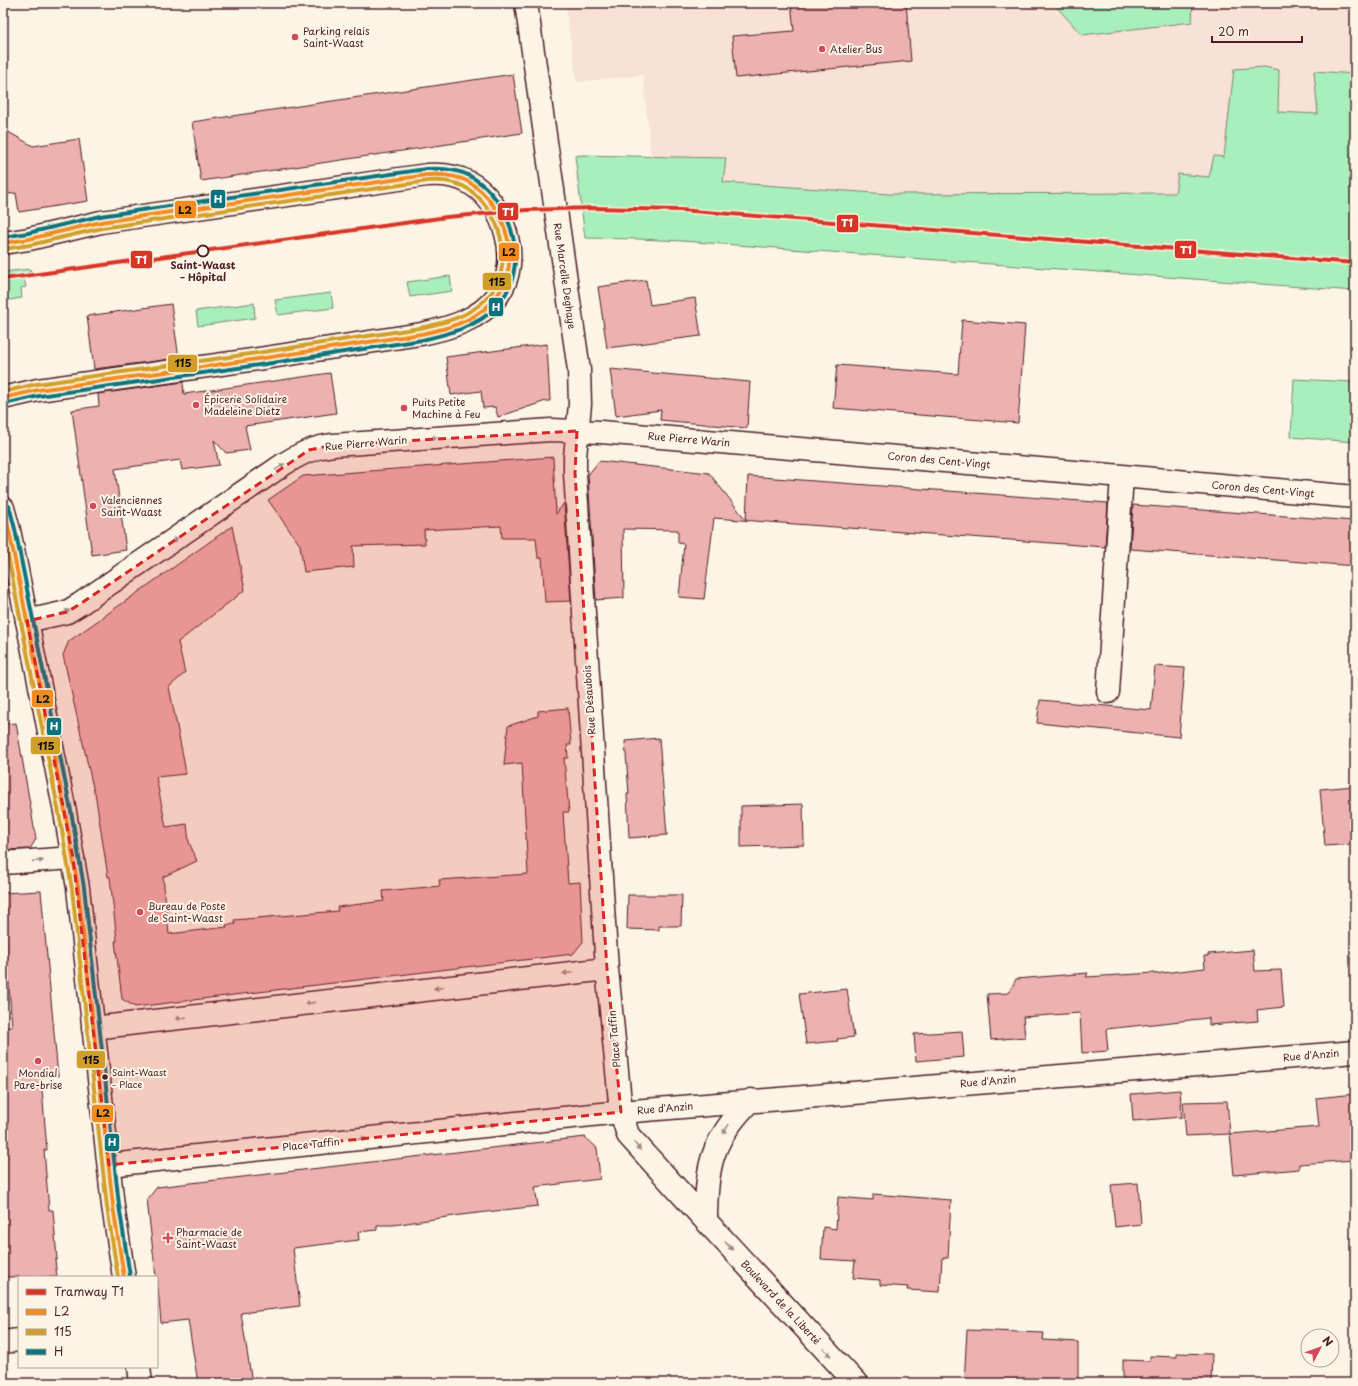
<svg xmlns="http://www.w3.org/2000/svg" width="1358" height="1386" font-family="'Playpen Sans',sans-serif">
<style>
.built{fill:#f8e1d5}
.green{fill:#a8efbc;stroke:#798774}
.building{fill:#edb1b0;stroke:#4a1f2b}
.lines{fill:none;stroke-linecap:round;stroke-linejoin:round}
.minor-casing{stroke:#4a1f2b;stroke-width:25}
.secondary-casing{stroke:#4a1f2b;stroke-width:25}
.minor{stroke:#fcf5e5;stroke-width:22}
.secondary{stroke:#fcf5e5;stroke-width:22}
.bus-1-casing{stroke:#fcf5e5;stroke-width:7}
.bus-2-casing{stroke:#fcf5e5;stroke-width:7}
.bus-3-casing{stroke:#fcf5e5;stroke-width:7}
.bus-1{stroke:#f18c20;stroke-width:4}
.bus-2{stroke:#d19f29;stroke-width:4}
.bus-3{stroke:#0b737d;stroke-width:4}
.tram-1-casing{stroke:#fcf5e5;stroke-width:7}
.tram-1{stroke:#d73527;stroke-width:4}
.oneway{fill:#a38a88}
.marked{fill:#d62828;fill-opacity:0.2;stroke:#d62828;stroke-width:3;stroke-dasharray:8 5;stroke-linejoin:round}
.poi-dot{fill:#d1495b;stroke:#fcf5e5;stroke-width:1.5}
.stop-dot{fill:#fcf5e5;stroke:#4a1f2b;stroke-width:2}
.bus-dot{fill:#4a1f2b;stroke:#fcf5e5;stroke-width:1.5}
.labels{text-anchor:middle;stroke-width:4;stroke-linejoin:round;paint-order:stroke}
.bus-label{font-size:9px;fill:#4a1f2b;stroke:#fcf5e5;text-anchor:start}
.poi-label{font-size:10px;fill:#4a1f2b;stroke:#fcf5e5;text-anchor:start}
.stop-label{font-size:10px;font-weight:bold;fill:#4a1f2b;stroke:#fcf5e5}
.street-label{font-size:10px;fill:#4a1f2b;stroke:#fcf5e5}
.line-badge{stroke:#fcf5e5;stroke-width:1.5}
.badge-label{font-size:11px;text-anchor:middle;font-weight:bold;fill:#fff}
.pale-badge-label{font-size:11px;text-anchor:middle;font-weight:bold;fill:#111}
</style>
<rect width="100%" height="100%" fill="#fcf5e5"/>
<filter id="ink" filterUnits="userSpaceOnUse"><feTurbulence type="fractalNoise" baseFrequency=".025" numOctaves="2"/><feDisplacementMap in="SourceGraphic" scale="8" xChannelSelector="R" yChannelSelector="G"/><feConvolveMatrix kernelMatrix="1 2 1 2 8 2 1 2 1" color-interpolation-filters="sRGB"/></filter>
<g filter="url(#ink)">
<path class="built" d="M 565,3 L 1355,3 L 1355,245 L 593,188 L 652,166 L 643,75 L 577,82 Z"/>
<path class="green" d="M 1053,3 L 1193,3 L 1192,22 L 1082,35 Z
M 1264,67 L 1279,70 L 1278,112 L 1318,114 L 1314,71 L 1355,74 L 1355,291 L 682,241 L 638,239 L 585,238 L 575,156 L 582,155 L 726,158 L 723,182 L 888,194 L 1175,193 L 1178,174 L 1209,177 L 1214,156 L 1224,157 L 1234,69 Z
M 30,269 L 31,271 L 28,272 L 29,278 L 24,279 L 26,287 L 21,288 L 22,298 L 3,301 L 3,272 Z
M 450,276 L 452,291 L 410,297 L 407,282 Z
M 331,293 L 333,308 L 278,315 L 275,300 Z
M 254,303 L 255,318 L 198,326 L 196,311 Z
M 1294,379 L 1355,382 L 1355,442 L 1291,437 Z"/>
<path class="building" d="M 791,3 L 906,3 L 911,61 L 736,78 L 732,36 L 794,31 Z
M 513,74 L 522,133 L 201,181 L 192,122 Z
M 3,129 L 33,146 L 79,139 L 88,201 L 19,212 L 16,193 L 3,195 Z
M 646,280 L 650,305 L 695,298 L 701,336 L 607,348 L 598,287 Z
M 171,304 L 179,358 L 94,369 L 87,316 Z
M 962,320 L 1025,325 L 1018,423 L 833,408 L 837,365 L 958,374 Z
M 547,344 L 550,401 L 546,401 L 498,417 L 495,407 L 483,408 L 481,391 L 451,395 L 446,357 Z
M 610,369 L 750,382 L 747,428 L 660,420 L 661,410 L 616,416 Z
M 330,373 L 336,413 L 245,426 L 250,450 L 226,453 L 214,440 L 219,465 L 182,470 L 180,460 L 115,469 L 126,550 L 92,555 L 72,410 L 99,406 L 98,394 L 183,382 L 184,394 Z
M 553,457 L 556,514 L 564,503 L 571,601 L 545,602 L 542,558 L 538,558 L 536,538 L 502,538 L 501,526 L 424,530 L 425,544 L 353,546 L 354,567 L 304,572 L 300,545 L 268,500 L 303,476 Z
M 599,461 L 709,473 L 746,520 L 748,476 L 1108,503 L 1105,547 L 714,518 L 704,599 L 679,597 L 684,544 L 678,543 L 678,530 L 623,529 L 624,598 L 596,600 L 588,475 Z
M 1133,505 L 1355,521 L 1355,566 L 1130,549 Z
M 232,526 L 245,590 L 178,642 L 185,673 L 169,687 L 183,756 L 186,774 L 156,777 L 166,827 L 187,824 L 189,842 L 197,861 L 163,877 L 169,934 L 227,927 L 226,925 L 235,924 L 234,920 L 338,911 L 337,907 L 384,901 L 383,891 L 440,886 L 439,880 L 528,874 L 522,763 L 504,765 L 508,726 L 538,716 L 538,711 L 568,708 L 571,745 L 567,745 L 568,758 L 564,758 L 569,812 L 563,812 L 568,883 L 580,882 L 583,942 L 573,954 L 135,1007 L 122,999 L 115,941 L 117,941 L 110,877 L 108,877 L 95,792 L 94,792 L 63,655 L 69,641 Z
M 1155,666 L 1185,668 L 1179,737 L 1037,723 L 1040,700 L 1151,710 Z
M 16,723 L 36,839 L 30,849 L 3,850 L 3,724 Z
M 659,738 L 667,835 L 629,838 L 627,794 L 629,794 L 625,741 Z
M 1355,786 L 1355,844 L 1325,846 L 1320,789 Z
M 803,804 L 804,845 L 741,847 L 741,806 Z
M 41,891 L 58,1076 L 41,1077 L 47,1150 L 44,1150 L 49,1210 L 53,1210 L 57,1259 L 55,1260 L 57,1277 L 3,1277 L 3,1248 L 6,1247 L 3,1206 L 3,1028 L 12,1027 L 5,932 L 3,932 L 3,893 Z
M 628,895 L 682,895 L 681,926 L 659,926 L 659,930 L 627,929 Z
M 1253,950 L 1255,971 L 1281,970 L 1284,1007 L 1257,1010 L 1258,1021 L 1209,1025 L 1209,1018 L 1106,1029 L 1108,1051 L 1082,1053 L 1080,1013 L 1023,1017 L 1025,1037 L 991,1040 L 987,994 L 1009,993 L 1016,979 L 1088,973 L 1086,977 L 1154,973 L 1154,974 L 1205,968 L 1204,956 L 1208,956 L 1208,954 Z
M 847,989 L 854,1037 L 837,1039 L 838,1041 L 806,1044 L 799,994 Z
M 962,1031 L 964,1057 L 916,1061 L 914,1034 Z
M 1180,1090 L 1182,1117 L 1133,1121 L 1131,1094 Z
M 1355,1094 L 1355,1160 L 1299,1164 L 1299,1169 L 1234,1175 L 1230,1134 L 1186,1136 L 1183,1102 L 1227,1101 L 1230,1134 L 1319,1127 L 1316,1098 Z
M 585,1137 L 597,1148 L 600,1179 L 535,1187 L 538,1206 L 461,1215 L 393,1225 L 377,1225 L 377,1230 L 358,1232 L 359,1240 L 293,1248 L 300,1306 L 241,1313 L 252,1383 L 198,1383 L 188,1320 L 161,1323 L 157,1277 L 156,1277 L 147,1200 L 157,1187 Z
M 1138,1183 L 1141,1224 L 1115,1227 L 1111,1185 Z
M 873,1194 L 951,1200 L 948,1258 L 942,1258 L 940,1292 L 907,1290 L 908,1287 L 880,1285 L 880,1280 L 853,1278 L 855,1261 L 821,1259 L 823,1227 L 836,1229 L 838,1197 L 873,1200 Z
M 967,1330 L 1044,1333 L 1043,1340 L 1078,1342 L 1078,1383 L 964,1383 Z
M 1177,1353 L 1212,1354 L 1211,1383 L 1123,1383 L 1123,1360 L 1150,1361 L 1150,1356 L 1177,1357 Z"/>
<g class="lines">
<defs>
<path id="minor" d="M 526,3 L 579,370 L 580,404 L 575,457 L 575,473 L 607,969 L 621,1112 L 628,1135 L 706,1221
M 3,243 L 29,239 L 101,222 L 427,175 C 442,174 455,175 468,182 C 504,201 523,261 498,295 C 480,320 450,328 421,334 L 258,359 L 38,390 L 3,398
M 27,621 L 67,612 L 80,604 L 284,464 C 300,454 314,447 333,445 L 551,430 L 601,432 L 1122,476 L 1355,497
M 1108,692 L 1122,476
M 3,863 L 73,858
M 93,1028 L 607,969
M 751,1100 C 711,1140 706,1166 706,1221 L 856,1383
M 109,1165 L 621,1112 L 1355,1052
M 3,1342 L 19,1340"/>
<path id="secondary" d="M 3,508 L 9,530 L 65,812 L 78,888 L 113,1206 L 124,1277
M 139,1367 L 141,1383"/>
</defs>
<use href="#minor" class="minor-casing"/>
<use href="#secondary" class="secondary-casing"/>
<use href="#minor" class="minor"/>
<use href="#secondary" class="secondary"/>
<defs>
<path id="bus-1" d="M 3,243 L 29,239 L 101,222 L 427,175 C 441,174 456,175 469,182 C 508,206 526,269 490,304 C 472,322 446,329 421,334 L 258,359 L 38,390 L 3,398
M 3,508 L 9,530 L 65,812 L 78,888 L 113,1206 L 124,1277"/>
<path id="bus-2" d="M 3,392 L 37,384 L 257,353 L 420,328 C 443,323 469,317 486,299 C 518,267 501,206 463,186 C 452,181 440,180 428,181 L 102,228 L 30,245 L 4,249
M 3,531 L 59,813 L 72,889 L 107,1207 L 118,1277"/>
<path id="bus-3" d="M 3,237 L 28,233 L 100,216 L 426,169 C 441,168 457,169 470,176 C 514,201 532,269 496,307 C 477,327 448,334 422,340 L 259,365 L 39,396 L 4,404
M 9,506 L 15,529 L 71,811 L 84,887 L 119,1205 L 130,1276"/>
</defs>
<use href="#bus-1" class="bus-1-casing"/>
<use href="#bus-2" class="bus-2-casing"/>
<use href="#bus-3" class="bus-3-casing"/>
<use href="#bus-1" class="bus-1"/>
<use href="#bus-2" class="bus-2"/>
<use href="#bus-3" class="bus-3"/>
<defs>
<path id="tram-1" d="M 3,279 L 447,217 L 527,210 L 593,208 L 680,210 L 1355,263"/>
</defs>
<use href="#tram-1" class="tram-1-casing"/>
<use href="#tram-1" class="tram-1"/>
</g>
<defs><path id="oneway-solid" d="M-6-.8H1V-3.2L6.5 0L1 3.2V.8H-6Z"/></defs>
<g class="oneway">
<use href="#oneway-solid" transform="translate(432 438) rotate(-4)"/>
<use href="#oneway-solid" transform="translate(280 467) rotate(-34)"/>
<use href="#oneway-solid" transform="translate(173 541) rotate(-35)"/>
<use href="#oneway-solid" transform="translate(65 612) rotate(-21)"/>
<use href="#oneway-solid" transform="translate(38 861) rotate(-4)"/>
<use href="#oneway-solid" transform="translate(568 973) rotate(173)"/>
<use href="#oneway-solid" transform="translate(439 988) rotate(173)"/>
<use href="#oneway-solid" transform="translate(310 1003) rotate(173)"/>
<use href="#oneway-solid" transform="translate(181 1018) rotate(173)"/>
<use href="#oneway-solid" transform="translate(490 1125) rotate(-6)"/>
<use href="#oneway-solid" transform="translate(726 1129) rotate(122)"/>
<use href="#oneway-solid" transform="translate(361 1139) rotate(-6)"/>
<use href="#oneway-solid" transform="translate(637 1146) rotate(49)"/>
<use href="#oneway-solid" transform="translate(148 1162) rotate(-6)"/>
<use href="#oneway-solid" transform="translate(729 1246) rotate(47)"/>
<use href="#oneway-solid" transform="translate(827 1352) rotate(47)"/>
</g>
</g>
<path class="marked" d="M 577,431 L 575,473 L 607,969 L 621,1112 L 109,1165 L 73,858 L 27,621 L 67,612 L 80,604 L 309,450 L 333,445 Z"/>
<g class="poi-dot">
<circle cx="295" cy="37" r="4"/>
<circle cx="822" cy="49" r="4"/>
<circle cx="196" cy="405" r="4"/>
<circle cx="404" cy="408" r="4"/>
<circle cx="93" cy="506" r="4"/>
<circle cx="140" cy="912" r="4"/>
<circle cx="38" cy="1061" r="4"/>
<path d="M166 1232h4v4h4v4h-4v4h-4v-4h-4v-4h4z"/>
</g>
<circle class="stop-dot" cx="203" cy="251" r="5.5"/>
<circle class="bus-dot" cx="105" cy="1077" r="3.5"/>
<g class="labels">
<g class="bus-label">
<text x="112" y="1076">Saint-Waast<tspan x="112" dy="12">– Place</tspan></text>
</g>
<g class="poi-label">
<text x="303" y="35">Parking relais<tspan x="303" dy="12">Saint-Waast</tspan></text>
<text x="830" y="53">Atelier Bus</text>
<text x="204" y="403">Épicerie Solidaire<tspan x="204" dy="12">Madeleine Dietz</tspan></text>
<text x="412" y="406">Puits Petite<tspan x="412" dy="12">Machine à Feu</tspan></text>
<text x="101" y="504">Valenciennes<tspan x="101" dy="12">Saint-Waast</tspan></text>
<text x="148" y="910">Bureau de Poste<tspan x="148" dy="12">de Saint-Waast</tspan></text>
<text x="38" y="1077" text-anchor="middle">Mondial<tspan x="38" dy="12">Pare-brise</tspan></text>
<text x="176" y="1236">Pharmacie de<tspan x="176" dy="12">Saint-Waast</tspan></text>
</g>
<g class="stop-label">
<text x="203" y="269">Saint-Waast<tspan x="203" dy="12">– Hôpital</tspan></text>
</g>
<g class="street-label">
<text transform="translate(565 276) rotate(82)" y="4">Rue Marcelle Deghaye</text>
<text transform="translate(689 439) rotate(5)" y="4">Rue Pierre Warin</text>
<text transform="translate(366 443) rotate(-5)" y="4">Rue Pierre Warin</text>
<text transform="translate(939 460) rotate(5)" y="4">Coron des Cent-Vingt</text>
<text transform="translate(1263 489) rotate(5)" y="4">Coron des Cent-Vingt</text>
<text transform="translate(589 700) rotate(-94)" y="4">Rue Désaubois</text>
<text transform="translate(614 1039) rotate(-95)" y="4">Place Taffin</text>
<text transform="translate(1311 1055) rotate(-5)" y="4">Rue d'Anzin</text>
<text transform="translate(988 1081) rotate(-5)" y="4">Rue d'Anzin</text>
<text transform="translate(665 1108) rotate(-5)" y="4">Rue d'Anzin</text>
<text transform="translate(311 1144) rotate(-6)" y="4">Place Taffin</text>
<text transform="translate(781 1302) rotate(47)" y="4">Boulevard de la Liberté</text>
</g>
</g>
<g class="line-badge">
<rect x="210" y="189" width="16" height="20" rx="4" fill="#0b737d"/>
<rect x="174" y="200" width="23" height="19" rx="4" fill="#f18c20"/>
<rect x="497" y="202" width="22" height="19" rx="4" fill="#d73527"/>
<rect x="836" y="214" width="23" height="19" rx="4" fill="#d73527"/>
<rect x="1174" y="240" width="23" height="19" rx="4" fill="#d73527"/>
<rect x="498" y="242" width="22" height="20" rx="4" fill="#f18c20"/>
<rect x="130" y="250" width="23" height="19" rx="4" fill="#d73527"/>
<rect x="482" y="272" width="30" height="19" rx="4" fill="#d19f29"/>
<rect x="488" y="297" width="16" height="20" rx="4" fill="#0b737d"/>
<rect x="167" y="354" width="31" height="19" rx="4" fill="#d19f29"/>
<rect x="31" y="689" width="23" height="19" rx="4" fill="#f18c20"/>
<rect x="46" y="717" width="16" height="19" rx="4" fill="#0b737d"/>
<rect x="30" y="736" width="31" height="19" rx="4" fill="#d19f29"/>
<rect x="76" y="1050" width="30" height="19" rx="4" fill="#d19f29"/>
<rect x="91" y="1104" width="23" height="19" rx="4" fill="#f18c20"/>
<rect x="104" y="1133" width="16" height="19" rx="4" fill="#0b737d"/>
</g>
<g class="badge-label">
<text x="218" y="203">H</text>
<text x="508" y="216">T1</text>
<text x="847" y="227">T1</text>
<text x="1186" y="254">T1</text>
<text x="141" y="264">T1</text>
<text x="496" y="311">H</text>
<text x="54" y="730">H</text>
<text x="112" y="1146">H</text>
</g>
<g class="pale-badge-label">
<text x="185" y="214">L2</text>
<text x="509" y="256">L2</text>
<text x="497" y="286">115</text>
<text x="183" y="367">115</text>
<text x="43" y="703">L2</text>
<text x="46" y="750">115</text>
<text x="91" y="1064">115</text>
<text x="103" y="1117">L2</text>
</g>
<rect width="1358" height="1386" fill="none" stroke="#fcf5e5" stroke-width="16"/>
<rect x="8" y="8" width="1342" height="1370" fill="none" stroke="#4a1f2b" stroke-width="1.5" filter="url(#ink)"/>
<rect x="18" y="1276" width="140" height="92" fill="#fcf5e5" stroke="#b59f9b"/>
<rect x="26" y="1289" width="20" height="6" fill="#d73527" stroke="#b59f9b"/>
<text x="54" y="1296" font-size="12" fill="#4a1f2b">Tramway T1</text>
<rect x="26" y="1309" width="20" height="6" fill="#f18c20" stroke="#b59f9b"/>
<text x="54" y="1316" font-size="12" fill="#4a1f2b">L2</text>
<rect x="26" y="1329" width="20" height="6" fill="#d19f29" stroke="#b59f9b"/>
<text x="54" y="1336" font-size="12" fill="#4a1f2b">115</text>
<rect x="26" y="1349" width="20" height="6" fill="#0b737d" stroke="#b59f9b"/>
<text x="54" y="1356" font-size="12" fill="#4a1f2b">H</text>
<g transform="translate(1320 1348) rotate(49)"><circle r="19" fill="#fcf5e5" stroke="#b59f9b"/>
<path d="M0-3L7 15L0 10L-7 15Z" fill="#d1495b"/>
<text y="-6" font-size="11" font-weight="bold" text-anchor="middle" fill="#4a1f2b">N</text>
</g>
<path d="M1212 36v6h90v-6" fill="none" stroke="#4a1f2b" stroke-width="2"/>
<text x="1218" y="36" font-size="12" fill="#4a1f2b" stroke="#fcf5e5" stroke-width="3" paint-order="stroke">20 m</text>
</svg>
